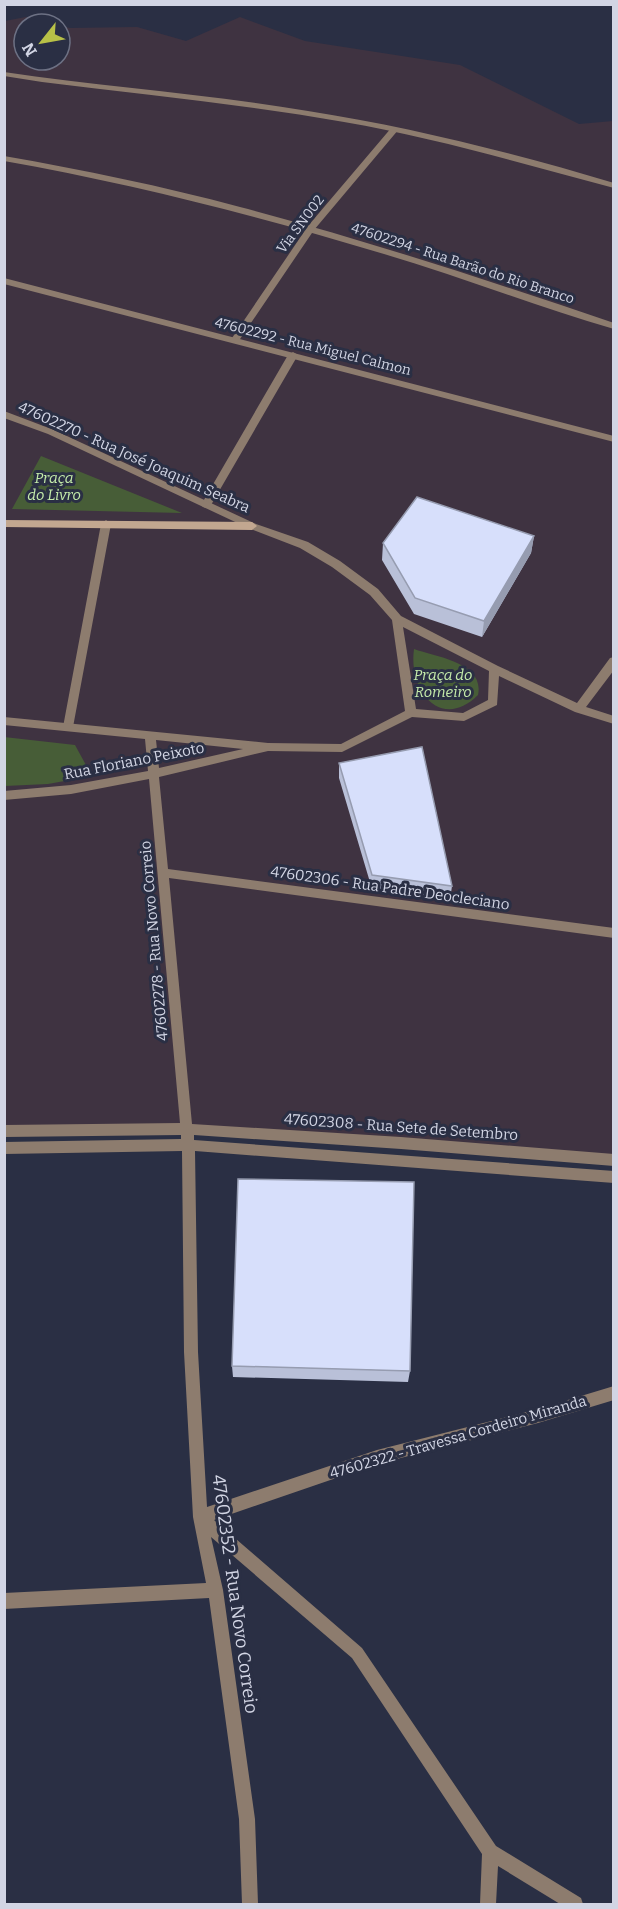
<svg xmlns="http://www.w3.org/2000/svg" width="618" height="1909" font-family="Bitter,serif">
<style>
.commercial{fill:#3f3341}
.green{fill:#475d37}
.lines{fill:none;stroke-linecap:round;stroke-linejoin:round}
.lane{fill:#8d7c6e;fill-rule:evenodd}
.street{fill:#8d7c6e;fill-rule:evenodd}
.secondary{fill:#c2a790;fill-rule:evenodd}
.wall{fill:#b9c0d8}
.shaded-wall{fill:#969cb0}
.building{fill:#d7dffb;stroke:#969cb0;stroke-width:1.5}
.labels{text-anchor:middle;stroke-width:6;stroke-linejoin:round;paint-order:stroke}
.far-street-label{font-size:14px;fill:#d2d5e4;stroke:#2a2f44}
.street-label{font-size:15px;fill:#d2d5e4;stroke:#2a2f44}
.park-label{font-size:15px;font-style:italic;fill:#c4ebaa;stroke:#2a2f44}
.near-street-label{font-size:18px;fill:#d2d5e4;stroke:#2a2f44}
</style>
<rect width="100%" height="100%" fill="#2a2f44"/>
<path class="commercial" d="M 26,17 L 53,24 L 24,24 L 24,60 L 60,60 L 60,26 L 70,28 L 137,27 L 186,41 L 240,17 L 305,41 L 460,65 L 579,124 L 613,121 L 613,1161 L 186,1129 L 5,1131 L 5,21 Z"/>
<path class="green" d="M 41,456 L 182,513 L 12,509 Z
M 414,649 C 437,657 485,663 478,695 C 442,731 408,692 414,649 Z
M 4,737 L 75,745 L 92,776 L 48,784 L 5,786 Z"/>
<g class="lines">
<path class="lane" d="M 392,127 L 399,129 L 314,230 L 238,342 L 232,342 L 232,338 L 308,226 Z
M 293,352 L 298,355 L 211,505 L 206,508 L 203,507 L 201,505 L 288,355 Z
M 106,520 L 111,524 L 73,727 L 68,731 L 63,727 L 101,524 Z"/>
<path class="street" d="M 4,72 C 105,87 207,94 308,111 C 411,127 513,153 614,183 L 614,188 C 524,164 436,138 344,122 C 244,104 143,95 42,82 L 4,76 Z
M 4,156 C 84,170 162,186 240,207 C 366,240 490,281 614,323 L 614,329 C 536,306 461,277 384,254 C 259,216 133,184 4,161 Z
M 4,278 L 614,436 L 614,442 L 4,284 Z
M 4,411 L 54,430 L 256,524 L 308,542 L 340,561 L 378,589 L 401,616 L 498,666 L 577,703 L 610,658 L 614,657 L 614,670 L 586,707 L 614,716 L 614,724 L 575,712 L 499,676 L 497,705 L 464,721 L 412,717 L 342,752 L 268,751 L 159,777 L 168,869 L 614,928 L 614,938 L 169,878 L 192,1124 L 401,1137 L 614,1154 L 614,1166 L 401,1149 L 194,1135 L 194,1140 L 614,1171 L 614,1183 L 195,1151 L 198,1352 L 207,1507 L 377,1450 L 538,1409 L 614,1386 L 614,1400 L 538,1423 L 377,1464 L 214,1520 L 362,1648 L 496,1846 L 581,1898 L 583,1904 L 560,1904 L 498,1866 L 496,1904 L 480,1904 L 482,1854 L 352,1658 L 211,1537 L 223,1590 L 255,1819 L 258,1904 L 242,1904 L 239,1819 L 209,1598 L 4,1609 L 4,1593 L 206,1583 L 193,1517 L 184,1352 L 182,1151 L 4,1154 L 4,1142 L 181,1139 L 181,1135 L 4,1137 L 4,1125 L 180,1123 L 149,779 L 71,794 L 4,800 L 4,791 L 71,785 L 148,771 L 145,739 L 4,725 L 4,717 L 268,743 L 341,744 L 405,711 L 392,620 L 370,595 L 332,567 L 300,548 L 248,528 L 48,434 L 4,418 ZM 403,627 L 489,671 L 488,700 L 463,713 L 416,709 ZM 156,740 L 243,749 L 159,768 Z"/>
<path class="secondary" d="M 4,520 L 252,522 L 257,526 L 252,530 L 4,527 Z"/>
</g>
<path class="wall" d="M 534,536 L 531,553 L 482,637 L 414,614 L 382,560 L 383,543 Z
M 339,763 L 452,886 L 450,900 L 372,889 L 339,778 Z
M 232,1366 L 410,1371 L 408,1382 L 233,1377 Z"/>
<path class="shaded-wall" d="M 534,536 L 531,553 L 482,637 L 484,621 Z"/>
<path class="building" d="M 417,497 L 534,536 L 484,621 L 415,598 L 383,543 Z
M 422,747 L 452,886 L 372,875 L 339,763 Z
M 238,1179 L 414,1182 L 410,1371 L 232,1366 Z"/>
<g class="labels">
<g class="far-street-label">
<text transform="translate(300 224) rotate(-53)" y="5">Via SN002</text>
<text transform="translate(463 263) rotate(18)" y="5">47602294 - Rua Barão do Rio Branco</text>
<text transform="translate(313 346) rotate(14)" y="5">47602292 - Rua Miguel Calmon</text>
</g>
<g class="street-label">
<text transform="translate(134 457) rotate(24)" y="5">47602270 - Rua José Joaquim Seabra</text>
<text transform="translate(134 761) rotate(-11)" y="5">Rua Floriano Peixoto</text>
<text transform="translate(390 888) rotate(8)" y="5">47602306 - Rua Padre Deocleciano</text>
<text transform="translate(154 941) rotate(-95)" y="5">47602278 - Rua Novo Correio</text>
<text transform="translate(401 1127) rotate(4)" y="5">47602308 - Rua Sete de Setembro</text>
<text transform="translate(458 1437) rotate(-16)" y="5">47602322 - Travessa Cordeiro Miranda</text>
</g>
<g class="park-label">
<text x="54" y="483">Praça<tspan x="54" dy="17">do Livro</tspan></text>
<text x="443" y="680">Praça do<tspan x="443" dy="17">Romeiro</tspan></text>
</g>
<g class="near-street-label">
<text transform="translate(235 1594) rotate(82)" y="6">47602352 - Rua Novo Correio</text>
</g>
</g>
<rect width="618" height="1909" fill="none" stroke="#d2d5e4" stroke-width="12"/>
<g transform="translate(42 42) rotate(239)"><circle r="28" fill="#2a2f44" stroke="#6d7184" stroke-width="1.5"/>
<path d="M0-4.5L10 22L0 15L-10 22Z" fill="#b8c147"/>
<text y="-9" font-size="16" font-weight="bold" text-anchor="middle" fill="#d2d5e4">N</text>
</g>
</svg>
